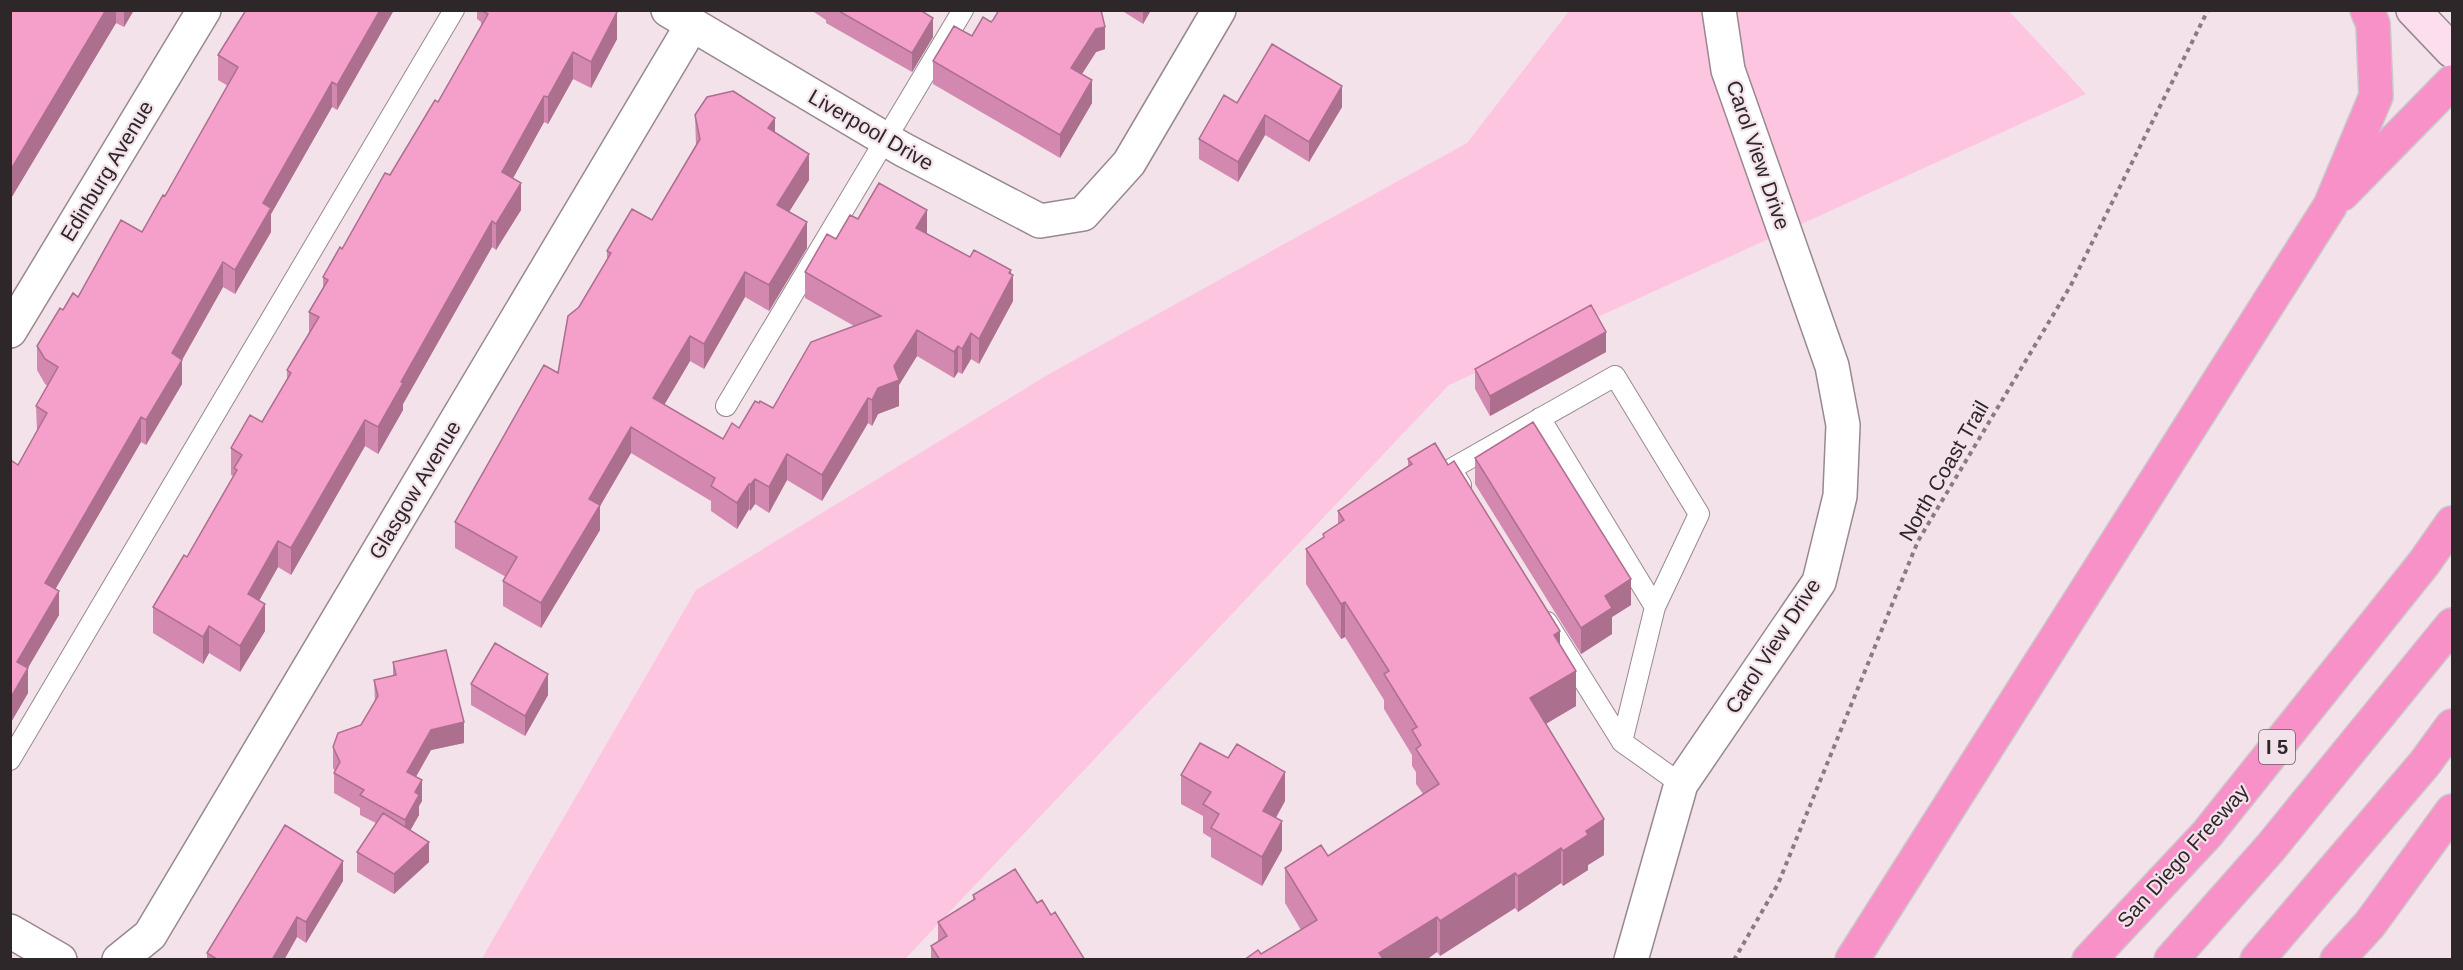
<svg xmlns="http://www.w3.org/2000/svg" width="2463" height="970" font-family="Arial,sans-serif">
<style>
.green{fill:#fec5e1}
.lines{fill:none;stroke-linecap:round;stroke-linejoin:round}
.service-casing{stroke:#988890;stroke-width:22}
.minor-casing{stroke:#988890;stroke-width:36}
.tertiary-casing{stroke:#988890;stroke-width:36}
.secondary-casing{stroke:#988890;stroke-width:36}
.motorway-casing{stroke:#c9c7c8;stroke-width:36}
.path{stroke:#887c82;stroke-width:4;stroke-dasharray:4.5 4.5;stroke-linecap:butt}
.service{stroke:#fff;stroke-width:20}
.minor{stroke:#fff;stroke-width:33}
.tertiary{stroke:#fff;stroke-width:33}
.secondary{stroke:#fddeee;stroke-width:33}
.motorway{stroke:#f791c7;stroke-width:33}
.wall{fill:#d389af}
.shaded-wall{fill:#ac6f8e}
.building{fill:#f59fcb;stroke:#ac6f8e;stroke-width:1.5}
.labels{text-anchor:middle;stroke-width:4.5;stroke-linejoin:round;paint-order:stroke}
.shield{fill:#f4e2ea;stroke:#695f64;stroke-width:1.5}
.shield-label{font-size:20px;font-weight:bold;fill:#2e272a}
.street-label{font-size:21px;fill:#2e272a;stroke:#f4e2ea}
</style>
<rect width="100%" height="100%" fill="#f4e2ea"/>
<path class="green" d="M 1569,11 L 2009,11 L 2086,94 L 1449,385 L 905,959 L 481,960 L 696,590 L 1049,374 L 1467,143 Z"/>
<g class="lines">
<defs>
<path id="service" d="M 726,406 L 963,10
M 1540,418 L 1655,607
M 1461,485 L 1451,469 L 1615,376 L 1699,514 L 1655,607 L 1622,742 L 1681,784
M 1547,622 L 1622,742
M 10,760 L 454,10"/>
<path id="minor" d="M 10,331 L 204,10
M 1631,960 L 1681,784 L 1819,582 L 1840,496 L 1843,425 L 1832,366 L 1728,70 L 1719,10"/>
<path id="tertiary" d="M 668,10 L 902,149 L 1040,221 L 1083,214 L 1129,163 L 1219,10
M 10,931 L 60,960
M 119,960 L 150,935 L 692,25"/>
<path id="secondary" d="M 2413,10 L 2452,51"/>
<path id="motorway" d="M 2342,194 L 2452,82
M 1852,960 L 2330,206 L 2376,96 L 2373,24 L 2367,10
M 2089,960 L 2207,834 L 2424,563 L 2452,523
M 2171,960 L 2271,847 L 2452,625
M 2257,960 L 2425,763 L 2452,726
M 2337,960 L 2370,924 L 2452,811"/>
</defs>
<use href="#service" class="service-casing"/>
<use href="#minor" class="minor-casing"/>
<use href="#tertiary" class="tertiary-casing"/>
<use href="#secondary" class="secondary-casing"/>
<use href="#motorway" class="motorway-casing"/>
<path class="path" d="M 1734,960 L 1778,884 L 1918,541 L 2071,285 L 2208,10"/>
<use href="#service" class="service"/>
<use href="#minor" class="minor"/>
<use href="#tertiary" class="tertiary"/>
<use href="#secondary" class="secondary"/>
<use href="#motorway" class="motorway"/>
</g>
<path class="wall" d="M 10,10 L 134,10 L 124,27 L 116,23 L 10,200 Z
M 394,10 L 337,110 L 332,107 L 271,214 L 271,232 L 235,294 L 223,287 L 182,360 L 182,384 L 146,445 L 141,442 L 55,589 L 59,615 L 28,668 L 28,693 L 10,724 L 10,463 L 18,465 L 37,431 L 36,406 L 48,386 L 45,384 L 37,370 L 37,346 L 63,310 L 78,297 L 142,232 L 165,196 L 228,86 L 218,80 L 218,55 Z
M 477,10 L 615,10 L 617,39 L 591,88 L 573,79 L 548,124 L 544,122 L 513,178 L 521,210 L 496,250 L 492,247 L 403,404 L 403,410 L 378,454 L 365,446 L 291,575 L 278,567 L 259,601 L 265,631 L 240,672 L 209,653 L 203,664 L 153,633 L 153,607 L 187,557 L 233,476 L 231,475 L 231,448 L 262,422 L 287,380 L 287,370 L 309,333 L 309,312 L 323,288 L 323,277 L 438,102 L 481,26 L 481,22 L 477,19 Z
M 811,10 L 920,10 L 933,37 L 912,72 L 826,23 L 826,20 Z
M 1121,10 L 1151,10 L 1143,24 Z
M 993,20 L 1105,49 L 1096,52 L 1082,74 L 1092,103 L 1060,158 L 933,84 L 933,61 L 972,36 Z
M 1237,103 L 1342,107 L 1309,162 L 1265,135 L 1238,182 L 1199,159 L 1199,139 Z
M 695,115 L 775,132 L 809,180 L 789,212 L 807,248 L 769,311 L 745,297 L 704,369 L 690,361 L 664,405 L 723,439 L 739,428 L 773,408 L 854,326 L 805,298 L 805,272 L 836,239 L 858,219 L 927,234 L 970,257 L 1011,274 L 1013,301 L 979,364 L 971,359 L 962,374 L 958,372 L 954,378 L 917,356 L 899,385 L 899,406 L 878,414 L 872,426 L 868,423 L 822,501 L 787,480 L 769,513 L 755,504 L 750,511 L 749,509 L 737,529 L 711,511 L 711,501 L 631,453 L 600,506 L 600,530 L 541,628 L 503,606 L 503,581 L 506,577 L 455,548 L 455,522 L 558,373 L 579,307 L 607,259 L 607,251 L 652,220 L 696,145 Z
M 1606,352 L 1490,416 L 1475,389 L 1475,369 Z
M 1475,458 L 1631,605 L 1612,617 L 1612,634 L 1581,654 L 1475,484 Z
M 1408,459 L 1560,646 L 1576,706 L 1546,724 L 1604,855 L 1588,865 L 1588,870 L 1563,886 L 1561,883 L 1518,912 L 1515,908 L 1440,956 L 1437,952 L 1426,960 L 1244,960 L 1261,954 L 1301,930 L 1285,903 L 1285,868 L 1328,856 L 1423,794 L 1416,784 L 1416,772 L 1412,766 L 1412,755 L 1384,709 L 1384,700 L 1345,637 L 1341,639 L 1306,584 L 1306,549 L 1323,538 L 1323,534 L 1338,524 L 1338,511 L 1408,466 Z
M 393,662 L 464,743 L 431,750 L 416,777 L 422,801 L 419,806 L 419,815 L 410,830 L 429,862 L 394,894 L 357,872 L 357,852 L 376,823 L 360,815 L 360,808 L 334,793 L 334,773 L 335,771 L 333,768 L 333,747 L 361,725 L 375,702 L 374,680 L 393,676 Z
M 471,684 L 548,695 L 525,736 L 471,705 Z
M 1181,775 L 1285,801 L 1276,818 L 1282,850 L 1262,886 L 1211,857 L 1211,838 L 1203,833 L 1203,816 L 1181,804 Z
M 343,881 L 306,943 L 297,937 L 284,960 L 207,960 L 207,953 Z
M 973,895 L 1037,903 L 1051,915 L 1085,960 L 931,960 L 931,946 L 938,942 L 938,922 L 973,900 Z"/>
<path class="shaded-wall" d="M 106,10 L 116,10 L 116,23 L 10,200 L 10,171 Z
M 124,10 L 134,10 L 124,27 Z
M 380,10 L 394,10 L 337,110 L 337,85 Z
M 1143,10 L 1151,10 L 1143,24 Z
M 617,12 L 617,39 L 591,88 L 591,62 Z
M 933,18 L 933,37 L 912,72 L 912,53 Z
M 1105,27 L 1105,49 L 1096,52 L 1071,91 L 1071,68 L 1096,29 Z
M 573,52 L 573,79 L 548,124 L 548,97 Z
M 1092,80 L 1092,103 L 1060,158 L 1060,135 Z
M 332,82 L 332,107 L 271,214 L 271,232 L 235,294 L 235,270 L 263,203 Z
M 1342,86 L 1342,107 L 1309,162 L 1309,142 Z
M 544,96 L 544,122 L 502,198 L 502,172 Z
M 1265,115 L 1265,135 L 1238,182 L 1238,162 Z
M 775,118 L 775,143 L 768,128 Z
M 809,154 L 809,180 L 777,231 L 777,205 Z
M 521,183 L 521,210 L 496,250 L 496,224 Z
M 927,210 L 927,236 L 916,228 Z
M 492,221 L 492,247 L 403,404 L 403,410 L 378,454 L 378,427 L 401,382 Z
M 807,222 L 807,248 L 769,311 L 769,285 Z
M 223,262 L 223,287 L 182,360 L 182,384 L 146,445 L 146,420 L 172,353 Z
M 1011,270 L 1011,280 L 1013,275 L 1013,301 L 979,364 L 979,339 Z
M 745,272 L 745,297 L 704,369 L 704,344 Z
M 917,330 L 917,356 L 899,385 L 899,406 L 878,414 L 872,426 L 872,400 L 878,388 L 894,366 Z
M 1606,332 L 1606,352 L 1490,416 L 1490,396 Z
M 971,333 L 971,359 L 962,374 L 962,349 Z
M 690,336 L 690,361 L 653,424 L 653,398 Z
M 958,346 L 958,372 L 954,378 L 954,352 Z
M 868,398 L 868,423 L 822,501 L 822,475 Z
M 141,417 L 141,442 L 45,607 L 45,583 Z
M 365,420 L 365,446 L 291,575 L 291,548 Z
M 631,427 L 631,453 L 600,506 L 600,530 L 541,628 L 541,603 L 589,499 Z
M 787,454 L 787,480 L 769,513 L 769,487 Z
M 755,479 L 755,504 L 750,511 L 750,485 Z
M 749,484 L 749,509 L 737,529 L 737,503 Z
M 278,541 L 278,567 L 248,620 L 248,594 Z
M 1631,579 L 1631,605 L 1612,617 L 1612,634 L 1581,654 L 1581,628 L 1605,596 Z
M 59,591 L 59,615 L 17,686 L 17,662 Z
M 1345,602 L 1345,637 L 1341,639 L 1341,604 Z
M 265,604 L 265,631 L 240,672 L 240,646 Z
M 209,626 L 209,653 L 203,664 L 203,637 Z
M 1560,631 L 1560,666 L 1554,635 Z
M 28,668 L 28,693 L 10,724 L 10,699 Z
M 1576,671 L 1576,706 L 1530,733 L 1530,698 Z
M 548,674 L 548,695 L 525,736 L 525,716 Z
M 464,722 L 464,743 L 431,750 L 407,792 L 407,772 L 431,730 Z
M 1285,772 L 1285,801 L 1263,840 L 1263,811 Z
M 422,780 L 422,801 L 419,806 L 419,815 L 405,840 L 405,820 L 415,792 Z
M 1604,819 L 1604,855 L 1588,865 L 1588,870 L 1563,886 L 1563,851 L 1586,831 Z
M 1282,821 L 1282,850 L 1262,886 L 1262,857 Z
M 429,842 L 429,862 L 394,894 L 394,874 Z
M 1561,848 L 1561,883 L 1518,912 L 1518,876 Z
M 343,861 L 343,881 L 306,943 L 306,922 Z
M 1515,873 L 1515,908 L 1440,956 L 1440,921 Z
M 297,917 L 297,937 L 284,960 L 272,960 Z
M 1437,917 L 1437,952 L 1426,960 L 1379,960 L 1379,953 Z"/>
<path class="building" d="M 10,10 L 106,10 L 10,171 Z
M 246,10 L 380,10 L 337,85 L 332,82 L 263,203 L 271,208 L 235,270 L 223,262 L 172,353 L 182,360 L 146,420 L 141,417 L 45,583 L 59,591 L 17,662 L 28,668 L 10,699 L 10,463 L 12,461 L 18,465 L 47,413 L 36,406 L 58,367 L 45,359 L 37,346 L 60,308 L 63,310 L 73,293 L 78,297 L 121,220 L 142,232 L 163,195 L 165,196 L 238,67 L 218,55 Z
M 481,10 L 615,10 L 617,12 L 591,62 L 573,52 L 548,97 L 544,96 L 502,172 L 521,183 L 496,224 L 492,221 L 401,382 L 403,383 L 378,427 L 365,420 L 291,548 L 278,541 L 248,594 L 265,604 L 240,646 L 209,626 L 203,637 L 153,607 L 184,555 L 187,557 L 237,470 L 234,468 L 242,455 L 231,448 L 250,415 L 262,422 L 291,373 L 287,370 L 319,317 L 309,312 L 328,280 L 323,277 L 340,247 L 342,249 L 385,173 L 390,175 L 435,100 L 438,102 L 488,14 Z
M 837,10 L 920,10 L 933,18 L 912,53 Z
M 999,10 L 1101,10 L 1105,27 L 1096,29 L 1071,68 L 1092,80 L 1060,135 L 933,61 L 954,26 L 972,36 L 983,17 L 991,22 L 993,20 Z
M 1272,44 L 1342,86 L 1309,142 L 1265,115 L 1238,162 L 1199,139 L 1224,95 L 1237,103 Z
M 733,91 L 775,118 L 768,128 L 809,154 L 777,205 L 807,222 L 769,285 L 745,272 L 704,344 L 690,336 L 653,398 L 723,439 L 732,423 L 739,428 L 755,401 L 759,403 L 760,401 L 773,408 L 811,342 L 881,316 L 805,272 L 827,234 L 836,239 L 850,215 L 858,219 L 879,183 L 927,210 L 916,228 L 970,257 L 974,250 L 1011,270 L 1009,273 L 1013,275 L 979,339 L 971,333 L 962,349 L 958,346 L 954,352 L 917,330 L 894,366 L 899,380 L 878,388 L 872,400 L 868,398 L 822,475 L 787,454 L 769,487 L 755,479 L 750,485 L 749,484 L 737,503 L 711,486 L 715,478 L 631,427 L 589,499 L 600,505 L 541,603 L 503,581 L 517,557 L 455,522 L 544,365 L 558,373 L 568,316 L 579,307 L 611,253 L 607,251 L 632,209 L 652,220 L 700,139 L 695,115 L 707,97 Z
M 1591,305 L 1606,332 L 1490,396 L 1475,369 Z
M 1533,422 L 1631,579 L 1605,596 L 1612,608 L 1581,628 L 1475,458 Z
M 1435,443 L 1448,465 L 1454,461 L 1560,631 L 1554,635 L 1576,671 L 1530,698 L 1604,819 L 1586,831 L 1588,835 L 1563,851 L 1561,848 L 1518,876 L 1515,873 L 1440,921 L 1437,917 L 1379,953 L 1384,960 L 1244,960 L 1258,950 L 1261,954 L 1317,920 L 1285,868 L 1321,845 L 1328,856 L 1439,784 L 1416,749 L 1421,745 L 1412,730 L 1417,727 L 1384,674 L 1389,671 L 1345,602 L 1341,604 L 1306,549 L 1324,537 L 1323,534 L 1344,520 L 1338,511 L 1412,464 L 1408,459 Z
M 495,643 L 548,674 L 525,716 L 471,684 Z
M 446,650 L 464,722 L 431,730 L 407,772 L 422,780 L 415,792 L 419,795 L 405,820 L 360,795 L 364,790 L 334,773 L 340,762 L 333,747 L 338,733 L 361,725 L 378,696 L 374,680 L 396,675 L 393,662 Z
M 1200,743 L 1228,758 L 1237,744 L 1285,772 L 1263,811 L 1282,821 L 1262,857 L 1211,828 L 1219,814 L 1203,804 L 1211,792 L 1181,775 Z
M 383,813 L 429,842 L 394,874 L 357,852 Z
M 285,825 L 343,861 L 306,922 L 297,917 L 272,960 L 218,960 L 207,953 Z
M 1015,869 L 1037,903 L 1042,900 L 1051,915 L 1055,912 L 1085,960 L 940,960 L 931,946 L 947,936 L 938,922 L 975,899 L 973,895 Z"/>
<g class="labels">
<rect class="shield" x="2259" y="730" width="36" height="34" rx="4.5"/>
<g class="shield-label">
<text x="2277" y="754">I 5</text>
</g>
<g class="street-label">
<text transform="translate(871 130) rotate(30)" y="7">Liverpool Drive</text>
<text transform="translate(1758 155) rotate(71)" y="7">Carol View Drive</text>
<text transform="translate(107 171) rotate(-59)" y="7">Edinburg Avenue</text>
<text transform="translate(1944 471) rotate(-60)" y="7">North Coast Trail</text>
<text transform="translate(415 490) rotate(-59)" y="7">Glasgow Avenue</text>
<text transform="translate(1773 646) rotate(-57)" y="7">Carol View Drive</text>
<text transform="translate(2183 856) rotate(-48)" y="7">San Diego Freeway</text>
</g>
</g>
<rect width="2463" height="970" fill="none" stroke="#2e272a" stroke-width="24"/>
</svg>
